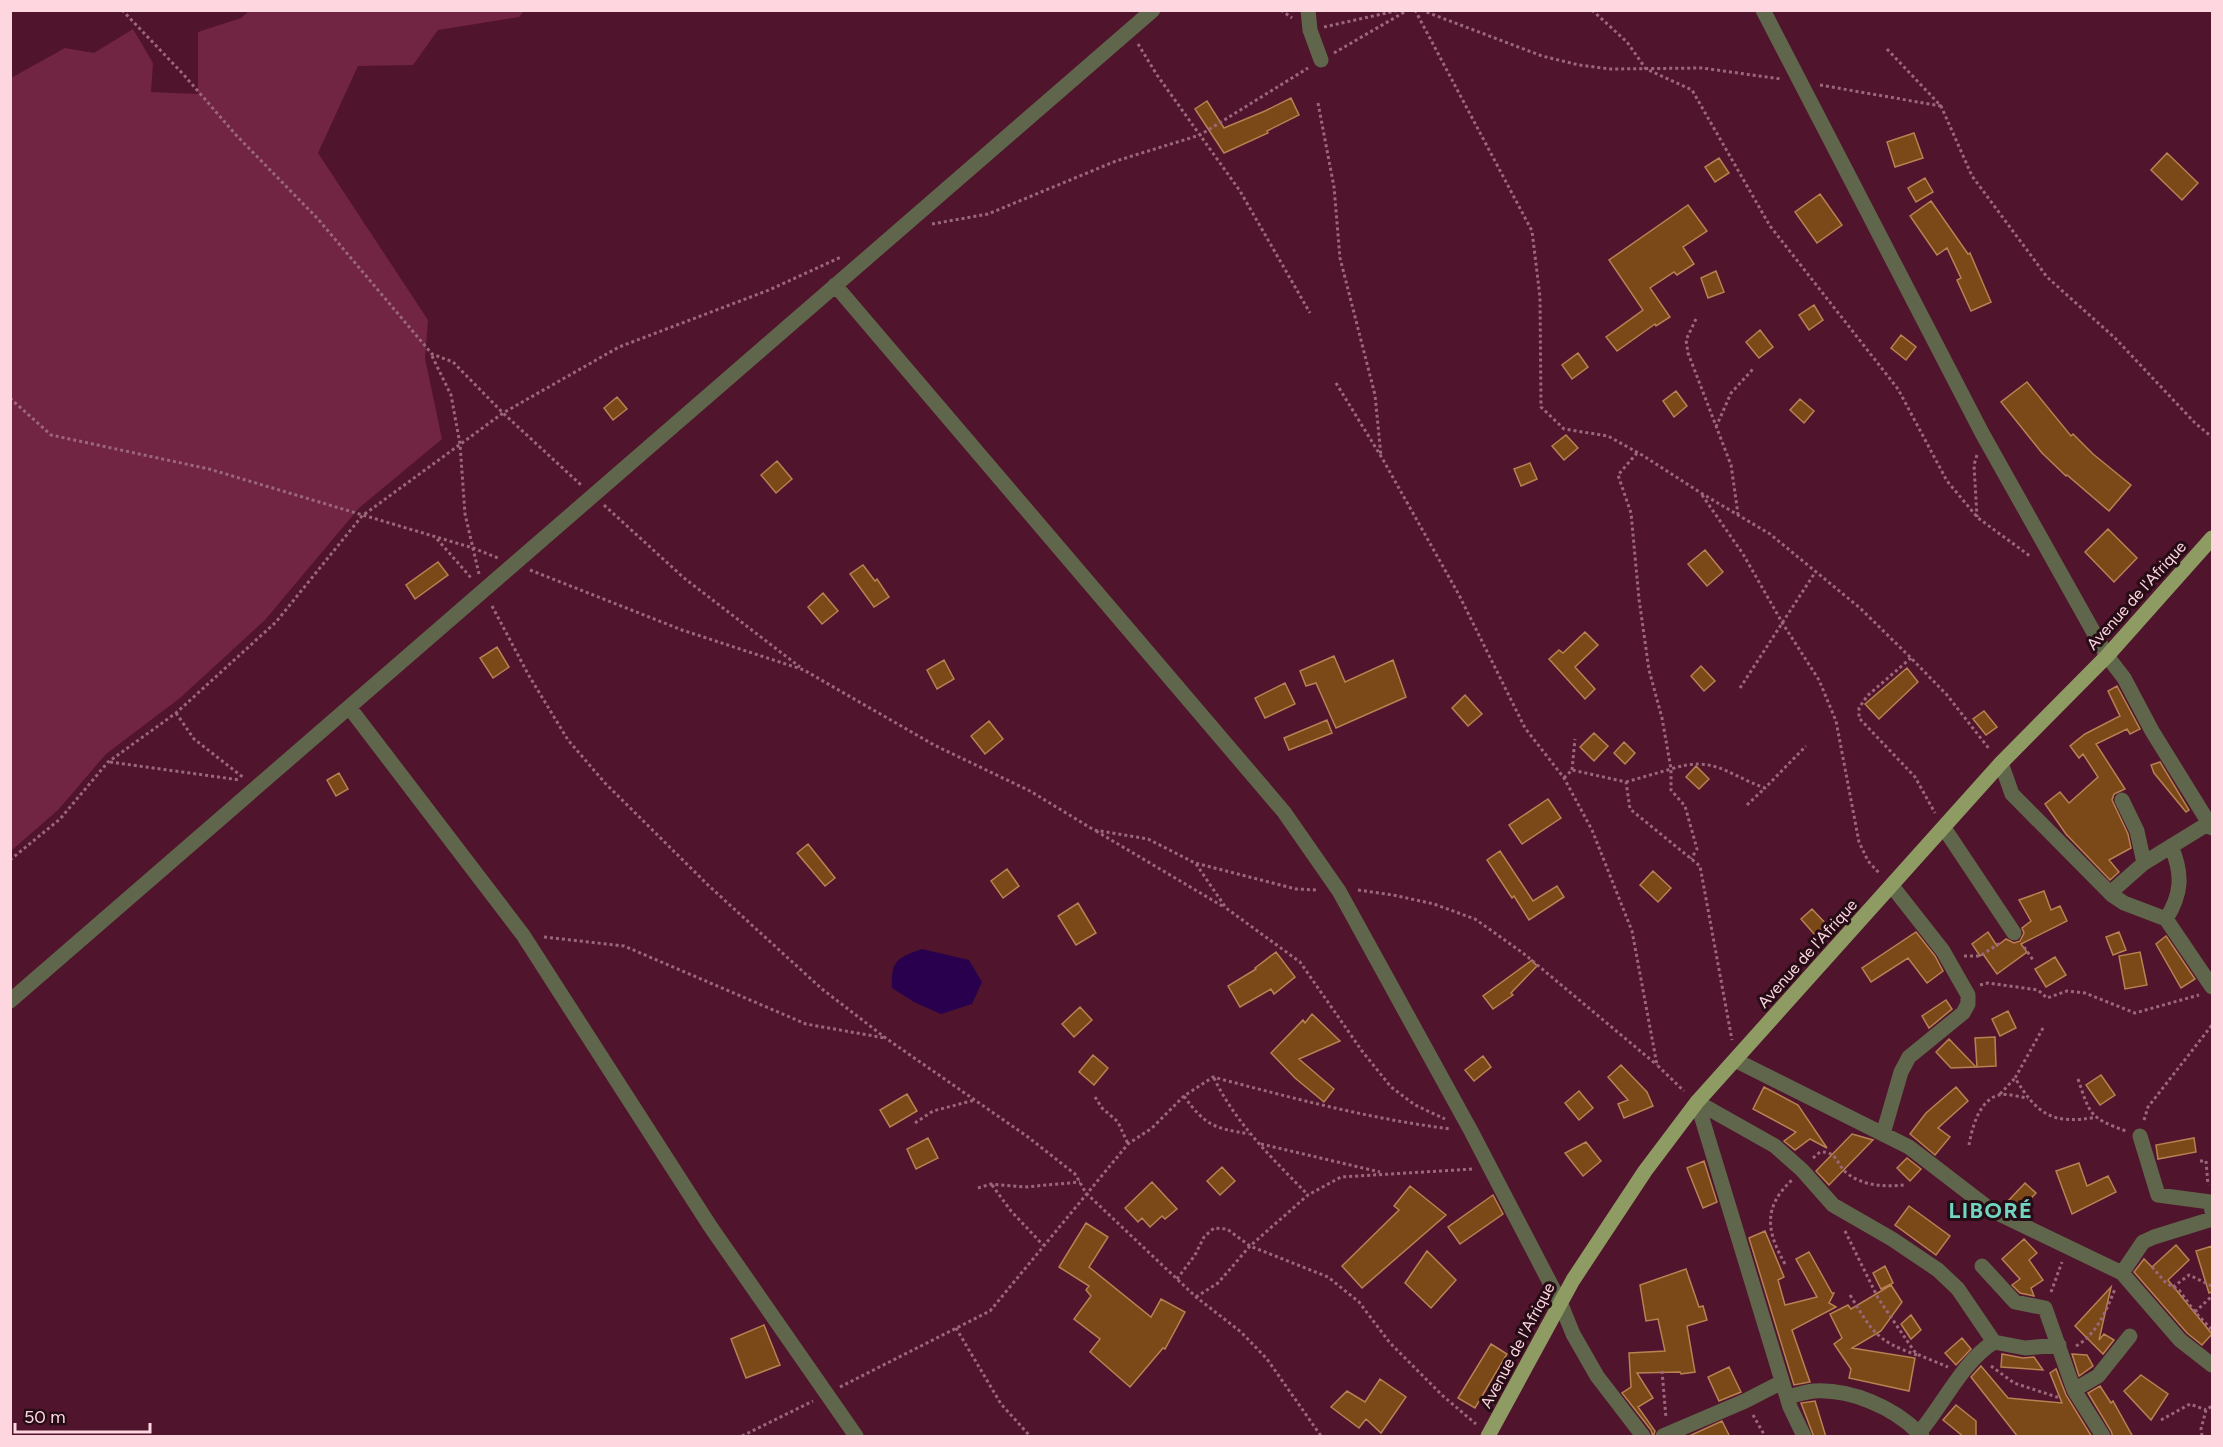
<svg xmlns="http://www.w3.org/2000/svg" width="2223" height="1447" font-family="Figtree,sans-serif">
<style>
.green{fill:#722443}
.water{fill:#28004d}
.building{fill:#7b4818;stroke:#b88153;stroke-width:1.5}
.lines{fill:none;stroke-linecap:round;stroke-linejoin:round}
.path{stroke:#9b687a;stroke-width:3;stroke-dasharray:3 3;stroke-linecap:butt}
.minor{stroke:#5f664b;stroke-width:15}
.major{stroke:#8e9c64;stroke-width:15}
.labels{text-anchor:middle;stroke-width:6;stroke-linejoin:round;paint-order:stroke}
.street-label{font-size:16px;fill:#fdd6e0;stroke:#260c15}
.district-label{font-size:22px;font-weight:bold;letter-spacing:1.5px;fill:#70d6c2;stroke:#260c15}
</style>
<rect width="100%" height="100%" fill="#50142c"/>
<path class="green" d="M 249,11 L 524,11 L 519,17 L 438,30 L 413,65 L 358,66 L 318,153 L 428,320 L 425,358 L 442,439 L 359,508 L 265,620 L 180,698 L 106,754 L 58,810 L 11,851 L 11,78 L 65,48 L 94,53 L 133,29 L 153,63 L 151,92 L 198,94 L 198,32 L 241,18 Z"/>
<path class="water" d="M 922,949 L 969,960 L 982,982 L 972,1004 L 941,1014 L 914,1002 L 892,988 C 891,960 897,958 922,949 Z"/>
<path class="building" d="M 1291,98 L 1299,115 L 1267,131 L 1268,133 L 1224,153 L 1195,109 L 1207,101 L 1224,128 L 1265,111 Z
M 1914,133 L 1923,158 L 1895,167 L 1887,142 Z
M 2167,153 L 2198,183 L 2182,200 L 2151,170 Z
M 1719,158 L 1729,173 L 1715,182 L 1705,167 Z
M 1925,178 L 1933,192 L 1916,202 L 1908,188 Z
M 1820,194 L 1842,225 L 1817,243 L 1795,212 Z
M 1931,201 L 1968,254 L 1970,253 L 1991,302 L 1971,311 L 1957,280 L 1961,278 L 1947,248 L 1937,255 L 1910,216 Z
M 1688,205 L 1707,231 L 1683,247 L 1694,264 L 1677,275 L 1674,272 L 1650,288 L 1670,317 L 1656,326 L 1655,324 L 1617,351 L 1606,337 L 1643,310 L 1609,260 Z
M 1716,271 L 1724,292 L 1708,298 L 1701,278 Z
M 1814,305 L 1823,320 L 1809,330 L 1799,315 Z
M 1760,330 L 1773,347 L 1759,358 L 1746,342 Z
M 1901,335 L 1916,347 L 1906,360 L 1891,348 Z
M 1578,353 L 1588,367 L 1572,379 L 1562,365 Z
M 2027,382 L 2071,436 L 2073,434 L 2093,454 L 2131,485 L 2109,511 L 2067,475 L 2066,476 L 2042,453 L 2001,402 Z
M 1676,391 L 1687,406 L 1674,417 L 1663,401 Z
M 617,397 L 627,409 L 613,420 L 604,408 Z
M 1800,399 L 1814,411 L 1804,423 L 1790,410 Z
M 1566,435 L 1578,448 L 1564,460 L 1552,446 Z
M 777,461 L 792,479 L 776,493 L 761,475 Z
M 1530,463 L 1537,479 L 1521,486 L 1514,469 Z
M 2108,529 L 2137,558 L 2114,582 L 2085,552 Z
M 1705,550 L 1723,572 L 1707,586 L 1688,564 Z
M 438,562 L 448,575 L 415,599 L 406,585 Z
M 863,565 L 875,581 L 877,579 L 889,597 L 874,607 L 850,574 Z
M 823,593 L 838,611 L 822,624 L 808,607 Z
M 1585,632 L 1598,645 L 1575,667 L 1595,689 L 1585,699 L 1549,659 L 1559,650 L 1563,653 Z
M 497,647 L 509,667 L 493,678 L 480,658 Z
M 1334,656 L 1345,682 L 1393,660 L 1406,697 L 1336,728 L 1316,683 L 1306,686 L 1300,671 Z
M 944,660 L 954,679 L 937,689 L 927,670 Z
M 1701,666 L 1715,681 L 1704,691 L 1691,676 Z
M 1907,668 L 1918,682 L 1879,719 L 1865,704 Z
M 1285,683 L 1295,704 L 1265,718 L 1255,698 Z
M 2117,686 L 2140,729 L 2130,734 L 2127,729 L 2096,744 L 2125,789 L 2114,794 L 2112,800 L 2128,834 L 2131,848 L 2109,860 L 2119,872 L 2110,880 L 2066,834 L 2045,804 L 2060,792 L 2069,803 L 2098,777 L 2083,754 L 2079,758 L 2070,746 L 2085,734 L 2120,716 L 2108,691 Z
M 1465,695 L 1482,714 L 1468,726 L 1452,708 Z
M 1984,711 L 1997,727 L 1986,735 L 1973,719 Z
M 1327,720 L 1332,733 L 1289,750 L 1284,738 Z
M 989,721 L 1003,739 L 985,754 L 971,736 Z
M 1594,733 L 1608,746 L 1594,761 L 1580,747 Z
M 1624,742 L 1635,753 L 1625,764 L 1614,753 Z
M 2160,762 L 2189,810 L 2186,812 L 2154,773 L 2151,765 Z
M 1696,766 L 1709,779 L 1699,789 L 1686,777 Z
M 339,773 L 348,789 L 336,796 L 327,780 Z
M 1548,799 L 1561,818 L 1522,844 L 1509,825 Z
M 808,844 L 835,878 L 825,886 L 797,853 Z
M 1500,851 L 1533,901 L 1557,886 L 1564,897 L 1529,920 L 1514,896 L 1512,898 L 1487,860 Z
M 1007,869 L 1019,886 L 1003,898 L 991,881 Z
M 1653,871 L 1671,888 L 1658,902 L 1640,885 Z
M 2044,891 L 2051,910 L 2060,906 L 2067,921 L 2021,944 L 2027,952 L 1997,974 L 1983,954 L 1980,956 L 1972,944 L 1988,932 L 1997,946 L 2006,939 L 2014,943 L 2020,941 L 2024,933 L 2022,928 L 2031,921 L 2019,900 Z
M 1078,903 L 1096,933 L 1076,945 L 1058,916 Z
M 1812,909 L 1827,925 L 1815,935 L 1801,919 Z
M 1916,932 L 1935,956 L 1943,971 L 1927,983 L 1908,958 L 1871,982 L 1862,968 Z
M 2119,932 L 2126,950 L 2113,955 L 2106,937 Z
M 2166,936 L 2195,979 L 2181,988 L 2156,944 Z
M 1276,952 L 1295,977 L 1274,994 L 1271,989 L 1240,1007 L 1228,986 L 1256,969 L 1255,968 Z
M 2140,952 L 2147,985 L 2125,989 L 2119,956 Z
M 2055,957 L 2066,975 L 2046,987 L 2035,969 Z
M 1532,960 L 1537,966 L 1511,993 L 1513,995 L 1493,1009 L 1483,996 Z
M 1946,1000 L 1952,1009 L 1929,1028 L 1922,1016 Z
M 1080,1007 L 1092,1020 L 1074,1037 L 1062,1024 Z
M 2008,1011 L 2016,1028 L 2000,1036 L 1992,1019 Z
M 1312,1014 L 1340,1041 L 1299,1059 L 1334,1089 L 1324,1102 L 1295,1078 L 1271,1053 L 1303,1020 L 1305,1023 Z
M 1995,1037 L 1996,1066 L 1977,1067 L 1975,1038 Z
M 1949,1039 L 1976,1067 L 1951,1068 L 1936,1052 Z
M 1093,1055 L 1108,1068 L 1094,1085 L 1079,1072 Z
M 1483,1056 L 1491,1067 L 1474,1081 L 1465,1070 Z
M 1621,1065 L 1647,1092 L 1653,1106 L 1624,1118 L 1618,1104 L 1628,1100 L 1608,1077 Z
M 2101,1075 L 2115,1095 L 2100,1105 L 2086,1085 Z
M 1764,1087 L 1798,1105 L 1827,1148 L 1810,1139 L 1795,1150 L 1785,1142 L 1784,1141 L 1796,1132 L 1753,1109 Z
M 1956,1087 L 1968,1101 L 1938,1128 L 1950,1137 L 1935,1155 L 1910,1134 L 1926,1113 Z
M 1579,1091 L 1593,1108 L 1579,1120 L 1565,1103 Z
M 907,1094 L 917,1111 L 890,1127 L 880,1110 Z
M 1852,1134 L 1873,1140 L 1829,1185 L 1816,1171 Z
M 928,1138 L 938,1158 L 916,1169 L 907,1149 Z
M 2194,1138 L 2196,1152 L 2158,1159 L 2156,1145 Z
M 1586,1142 L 1601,1161 L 1583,1176 L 1565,1153 Z
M 1907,1158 L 1921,1169 L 1910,1181 L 1897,1168 Z
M 1704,1161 L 1717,1202 L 1703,1208 L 1687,1168 Z
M 2079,1163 L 2087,1186 L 2108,1176 L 2116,1192 L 2072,1214 L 2056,1171 Z
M 1222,1167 L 1235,1181 L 1220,1195 L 1207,1181 Z
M 1152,1182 L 1177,1209 L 1165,1219 L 1162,1216 L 1150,1227 L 1142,1218 L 1138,1222 L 1125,1208 Z
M 2025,1183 L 2036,1193 L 2019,1211 L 2008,1201 Z
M 1410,1186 L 1446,1215 L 1362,1288 L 1342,1266 L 1399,1210 L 1394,1206 Z
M 1493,1195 L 1503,1214 L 1460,1244 L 1448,1227 Z
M 1909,1206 L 1950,1236 L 1936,1255 L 1895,1225 Z
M 1086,1223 L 1108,1237 L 1089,1267 L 1151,1317 L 1161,1299 L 1185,1312 L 1165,1349 L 1163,1348 L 1130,1387 L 1090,1352 L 1100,1339 L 1074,1319 L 1091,1296 L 1086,1290 L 1089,1286 L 1059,1267 Z
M 1765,1231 L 1784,1277 L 1778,1280 L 1785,1305 L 1817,1297 L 1796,1259 L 1809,1252 L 1832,1293 L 1834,1293 L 1829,1303 L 1836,1307 L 1792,1330 L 1810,1382 L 1794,1385 L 1749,1238 Z
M 2024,1239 L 2037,1253 L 2029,1260 L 2043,1280 L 2031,1288 L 2034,1296 L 2020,1293 L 2012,1285 L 2020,1279 L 2002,1259 Z
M 2176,1245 L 2189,1260 L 2168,1280 L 2212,1334 L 2202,1345 L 2187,1333 L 2134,1272 L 2144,1259 L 2152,1267 Z
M 2212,1246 L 2212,1292 L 2209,1293 L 2196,1251 Z
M 1427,1251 L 1456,1280 L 1431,1308 L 1405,1283 Z
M 1885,1266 L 1893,1283 L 1881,1289 L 1873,1273 Z
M 1686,1269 L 1699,1307 L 1703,1306 L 1707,1320 L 1687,1326 L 1695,1372 L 1681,1374 L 1680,1372 L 1637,1373 L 1653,1398 L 1638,1407 L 1655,1431 L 1653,1437 L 1651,1430 L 1622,1393 L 1631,1387 L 1629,1353 L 1665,1351 L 1658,1319 L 1646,1321 L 1640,1285 Z
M 1891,1285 L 1902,1302 L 1881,1331 L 1852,1348 L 1915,1358 L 1909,1391 L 1849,1378 L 1851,1369 L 1834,1344 L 1842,1338 L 1830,1314 L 1848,1305 L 1851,1309 Z
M 2111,1287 L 2099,1340 L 2104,1334 L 2114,1340 L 2103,1354 L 2075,1326 Z
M 1911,1315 L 1921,1330 L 1911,1339 L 1901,1324 Z
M 764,1325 L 780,1365 L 746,1378 L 731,1339 Z
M 1962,1338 L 1971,1349 L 1956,1365 L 1945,1353 Z
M 1491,1344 L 1507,1354 L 1475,1408 L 1458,1398 Z
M 2002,1354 L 2023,1358 L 2034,1357 L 2043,1370 L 2001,1367 Z
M 2072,1354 L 2087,1355 L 2093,1366 L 2079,1376 Z
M 1981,1366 L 2008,1398 L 2062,1403 L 2050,1373 L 2056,1369 L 2066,1395 L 2092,1437 L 2018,1437 L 1971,1377 Z
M 1729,1367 L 1741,1392 L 1719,1401 L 1708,1377 Z
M 2141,1375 L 2168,1394 L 2151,1420 L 2124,1391 Z
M 1380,1379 L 1406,1397 L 1381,1433 L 1366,1419 L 1359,1428 L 1331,1407 L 1347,1391 L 1365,1402 Z
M 2100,1386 L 2111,1403 L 2113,1401 L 2133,1437 L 2113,1437 L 2111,1431 L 2088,1393 Z
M 1815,1401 L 1826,1437 L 1814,1437 L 1801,1403 Z
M 1956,1405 L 1976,1421 L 1976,1437 L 1964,1437 L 1943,1420 Z
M 1722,1421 L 1730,1437 L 1687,1437 Z"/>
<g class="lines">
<path class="path" d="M 122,10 L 184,75 L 236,135 L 318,219 L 432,354 L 453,362 L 503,413 L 581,485
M 1281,10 L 1292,18
M 1415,10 L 1532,231 L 1540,297 L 1541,407 L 1564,429 L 1608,436 L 1642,455 L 1701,493 L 1770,534 L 1860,608 L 1911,658 L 1947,695 L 1990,750
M 1421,10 L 1542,56 L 1579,65 L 1610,69 L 1702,68 L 1781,79
M 1592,10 L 1627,42 L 1646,69 L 1692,90 L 1770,226 L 1898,389 L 1947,481 L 1978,518 L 2030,556
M 1324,27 L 1400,10
M 1138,44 L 1157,75 L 1240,191 L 1310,313
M 1887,49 L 1941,106 L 1972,176 L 2047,277 L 2114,337 L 2196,424 L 2212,437
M 1334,53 L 1408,10
M 1820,85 L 1941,106
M 1318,103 L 1334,187 L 1340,258 L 1375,395 L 1381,456
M 932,224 L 988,214 L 1116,161 L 1200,135 L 1308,68
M 1696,319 L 1686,340 L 1688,353 L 1731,465 L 1738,514
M 432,356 L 451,395 L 460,444 L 465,514 L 479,574
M 1336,383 L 1382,458 L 1459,595 L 1525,728 L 1564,778 L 1592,830 L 1632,931 L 1657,1065 L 1684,1091
M 10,398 L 51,435 L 209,469 L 473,548 L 498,558
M 1716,427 L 1731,393 L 1753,369
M 1637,453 L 1618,475 L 1631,513 L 1639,599 L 1649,670 L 1662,718 L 1671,769 C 1714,755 1726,774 1765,788 L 1806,746
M 1977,455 L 1974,465 L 1977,517
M 1702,495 L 1743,554 L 1783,624 L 1819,680 L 1836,721 L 1859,842 L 1868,861 L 1880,874
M 604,505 L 684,578 L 800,667
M 437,539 L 472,579
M 530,570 L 682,630 L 804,670 L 934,745 L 1030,791 L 1094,830 L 1148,839 L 1195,863 L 1296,889 L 1318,890
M 492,606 L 528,674 L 568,740 L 605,783 L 709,886 L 822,989 L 887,1039 L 1028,1137 L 1075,1174 L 1086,1193 L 1196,1297 L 1241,1332 L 1267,1359 L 1321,1436
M 1911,658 L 1867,696 L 1859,708 L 1859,718 L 1915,777 L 1935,813
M 1740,688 L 1816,571
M 176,713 L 194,739 L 244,778
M 110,762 L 240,780
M 1572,770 L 1575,739
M 1564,778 L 1572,770 L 1626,782 L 1630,809 L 1700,866 L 1732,1040
M 1626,782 L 1671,769 L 1671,790 L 1685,806 L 1697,849 L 1691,859
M 1747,805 L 1765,788
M 1096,831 L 1224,907
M 10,860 L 60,819 L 108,762 L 176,713 L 276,622 L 362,516 L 503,413 L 619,347 L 769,290 L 841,257
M 1196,864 L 1226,908 L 1300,962 L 1362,1051 L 1391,1087 L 1415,1105 L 1445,1119
M 1358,890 L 1393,895 L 1434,904 L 1475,919 L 1523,953 L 1657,1065
M 544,937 L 624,946 L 806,1024 L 885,1038
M 2024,947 L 2033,960
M 1964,956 L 1980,956 L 2000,943
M 1980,985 L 1988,983 L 2038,990 L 2047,998 L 2067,991 L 2085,993 L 2135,1013 L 2199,995
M 2043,1028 L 2015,1078 C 2038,1115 2052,1125 2097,1117
M 1214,1078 C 1236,1124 1273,1159 1308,1195
M 2078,1079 C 2090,1114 2089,1118 2126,1131
M 2000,1094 L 2015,1078
M 1184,1096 C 1205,1126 1215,1128 1249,1134
M 1095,1097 L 1102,1108 L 1118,1122 L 1128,1144
M 2144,1120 L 2148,1107 L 2212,1025
M 915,1123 L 933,1111 L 975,1100
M 1261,1144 L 1380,1172
M 1969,1145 C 1972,1128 1979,1100 1999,1095 C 2007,1093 2019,1097 2028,1098
M 1813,1158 L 1820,1152 C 1839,1151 1836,1166 1848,1174 C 1864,1186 1885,1187 1904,1185
M 2200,1161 L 2206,1161 L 2208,1185
M 992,1185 L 1011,1211 L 1043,1245
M 978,1188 L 991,1184 L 1025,1187 L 1080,1182
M 1845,1231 L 1878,1298 L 1914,1351 L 1919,1355 L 1948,1367
M 1785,1264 C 1767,1232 1762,1208 1792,1180
M 2152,1267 L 2166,1283 L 2179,1290 L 2195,1312 L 2212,1330
M 1177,1279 L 1195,1255 L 1204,1237 L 1214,1228 L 1227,1229 L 1250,1246 L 1328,1277 L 1359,1302 L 1390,1343 L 1443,1396 L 1476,1424
M 2173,1287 L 2189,1275 L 2212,1286
M 2051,1292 L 2062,1262
M 1850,1295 C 1872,1331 1876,1341 1917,1355
M 1196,1297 L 1218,1283 L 1250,1246 L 1308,1195 L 1341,1177 L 1473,1169
M 2195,1312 L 2212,1296
M 956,1328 L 1001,1404 L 1030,1436
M 2076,1346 C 2097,1334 2106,1311 2115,1289
M 1991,1366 L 2014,1383 L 2060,1398
M 1662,1371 L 1666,1418
M 840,1387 L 990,1311 L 1128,1144 L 1152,1128 L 1184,1096 L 1213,1077 C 1292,1098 1370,1119 1451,1129
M 1753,1415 L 1765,1436
M 2161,1420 L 2190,1404 L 2206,1410
M 742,1436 L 813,1401
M 2202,1436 L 2201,1429 L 2206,1410 L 2212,1406"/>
<path class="minor" d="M 1308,10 L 1310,30 L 1321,60
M 1763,10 L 1982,433 L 2107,656 L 2124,678 L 2152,731 L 2212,828
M 835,285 L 1284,812 L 1339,891 L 1471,1131 L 1560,1302 L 1573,1334 L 1597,1376 L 1643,1436
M 349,707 L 523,935 L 710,1226 L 856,1436
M 2001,763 L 2012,794 L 2112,895 L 2124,903 L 2166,919 L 2212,987
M 2122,800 L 2137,831 L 2144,863
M 1944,828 L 2014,933
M 2110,893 L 2144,863 L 2209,823
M 2166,919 C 2182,894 2183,874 2171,846
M 10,1001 L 1153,10
M 1735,1060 L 1909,1147 L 1991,1210 L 2122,1273 L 2180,1340 L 2212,1365
M 1697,1102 L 1775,1146 L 1802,1170 L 1833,1205 L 1892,1239 L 1938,1270 L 1958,1289 L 1994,1342 L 2025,1348 L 2059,1345
M 1697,1102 L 1790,1407 L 1804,1436
M 1883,1134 L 1901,1072 L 1909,1057 L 1963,1013 L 1968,1004 L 1968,995 L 1943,951 L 1892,886
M 2140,1136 L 2158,1195 L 2210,1202 L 2212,1211
M 1982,1266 L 2015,1302 L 2045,1308 L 2074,1390 L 2103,1436
M 2122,1273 L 2143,1242 L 2154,1237 L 2212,1219
M 2074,1390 L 2098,1376 L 2130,1336
M 1787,1397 C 1796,1395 1805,1392 1814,1391 C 1851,1389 1893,1407 1919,1433
M 1663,1436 L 1745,1401 L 1782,1382
M 1922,1436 L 1919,1433 C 1943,1405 1963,1361 1994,1342"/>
<path class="major" d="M 1488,1436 L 1573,1280 L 1645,1171 L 1697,1102 L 2001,763 L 2107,656 L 2212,538"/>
</g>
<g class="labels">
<g class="street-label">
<text transform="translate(2136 595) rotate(-48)" y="6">Avenue de l'Afrique</text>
<text transform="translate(1807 953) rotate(-48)" y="6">Avenue de l'Afrique</text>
<text transform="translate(1517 1345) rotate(-62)" y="6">Avenue de l'Afrique</text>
</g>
<g class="district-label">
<text x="1991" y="1218">LIBORÉ</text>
</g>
</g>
<rect width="2223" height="1447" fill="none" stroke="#fdd6e0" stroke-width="24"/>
<path d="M15 1423v9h135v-9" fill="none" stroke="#fdd6e0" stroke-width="3"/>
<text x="24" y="1423" font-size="18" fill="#fdd6e0" stroke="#260c15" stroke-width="4.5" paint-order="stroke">50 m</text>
</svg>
